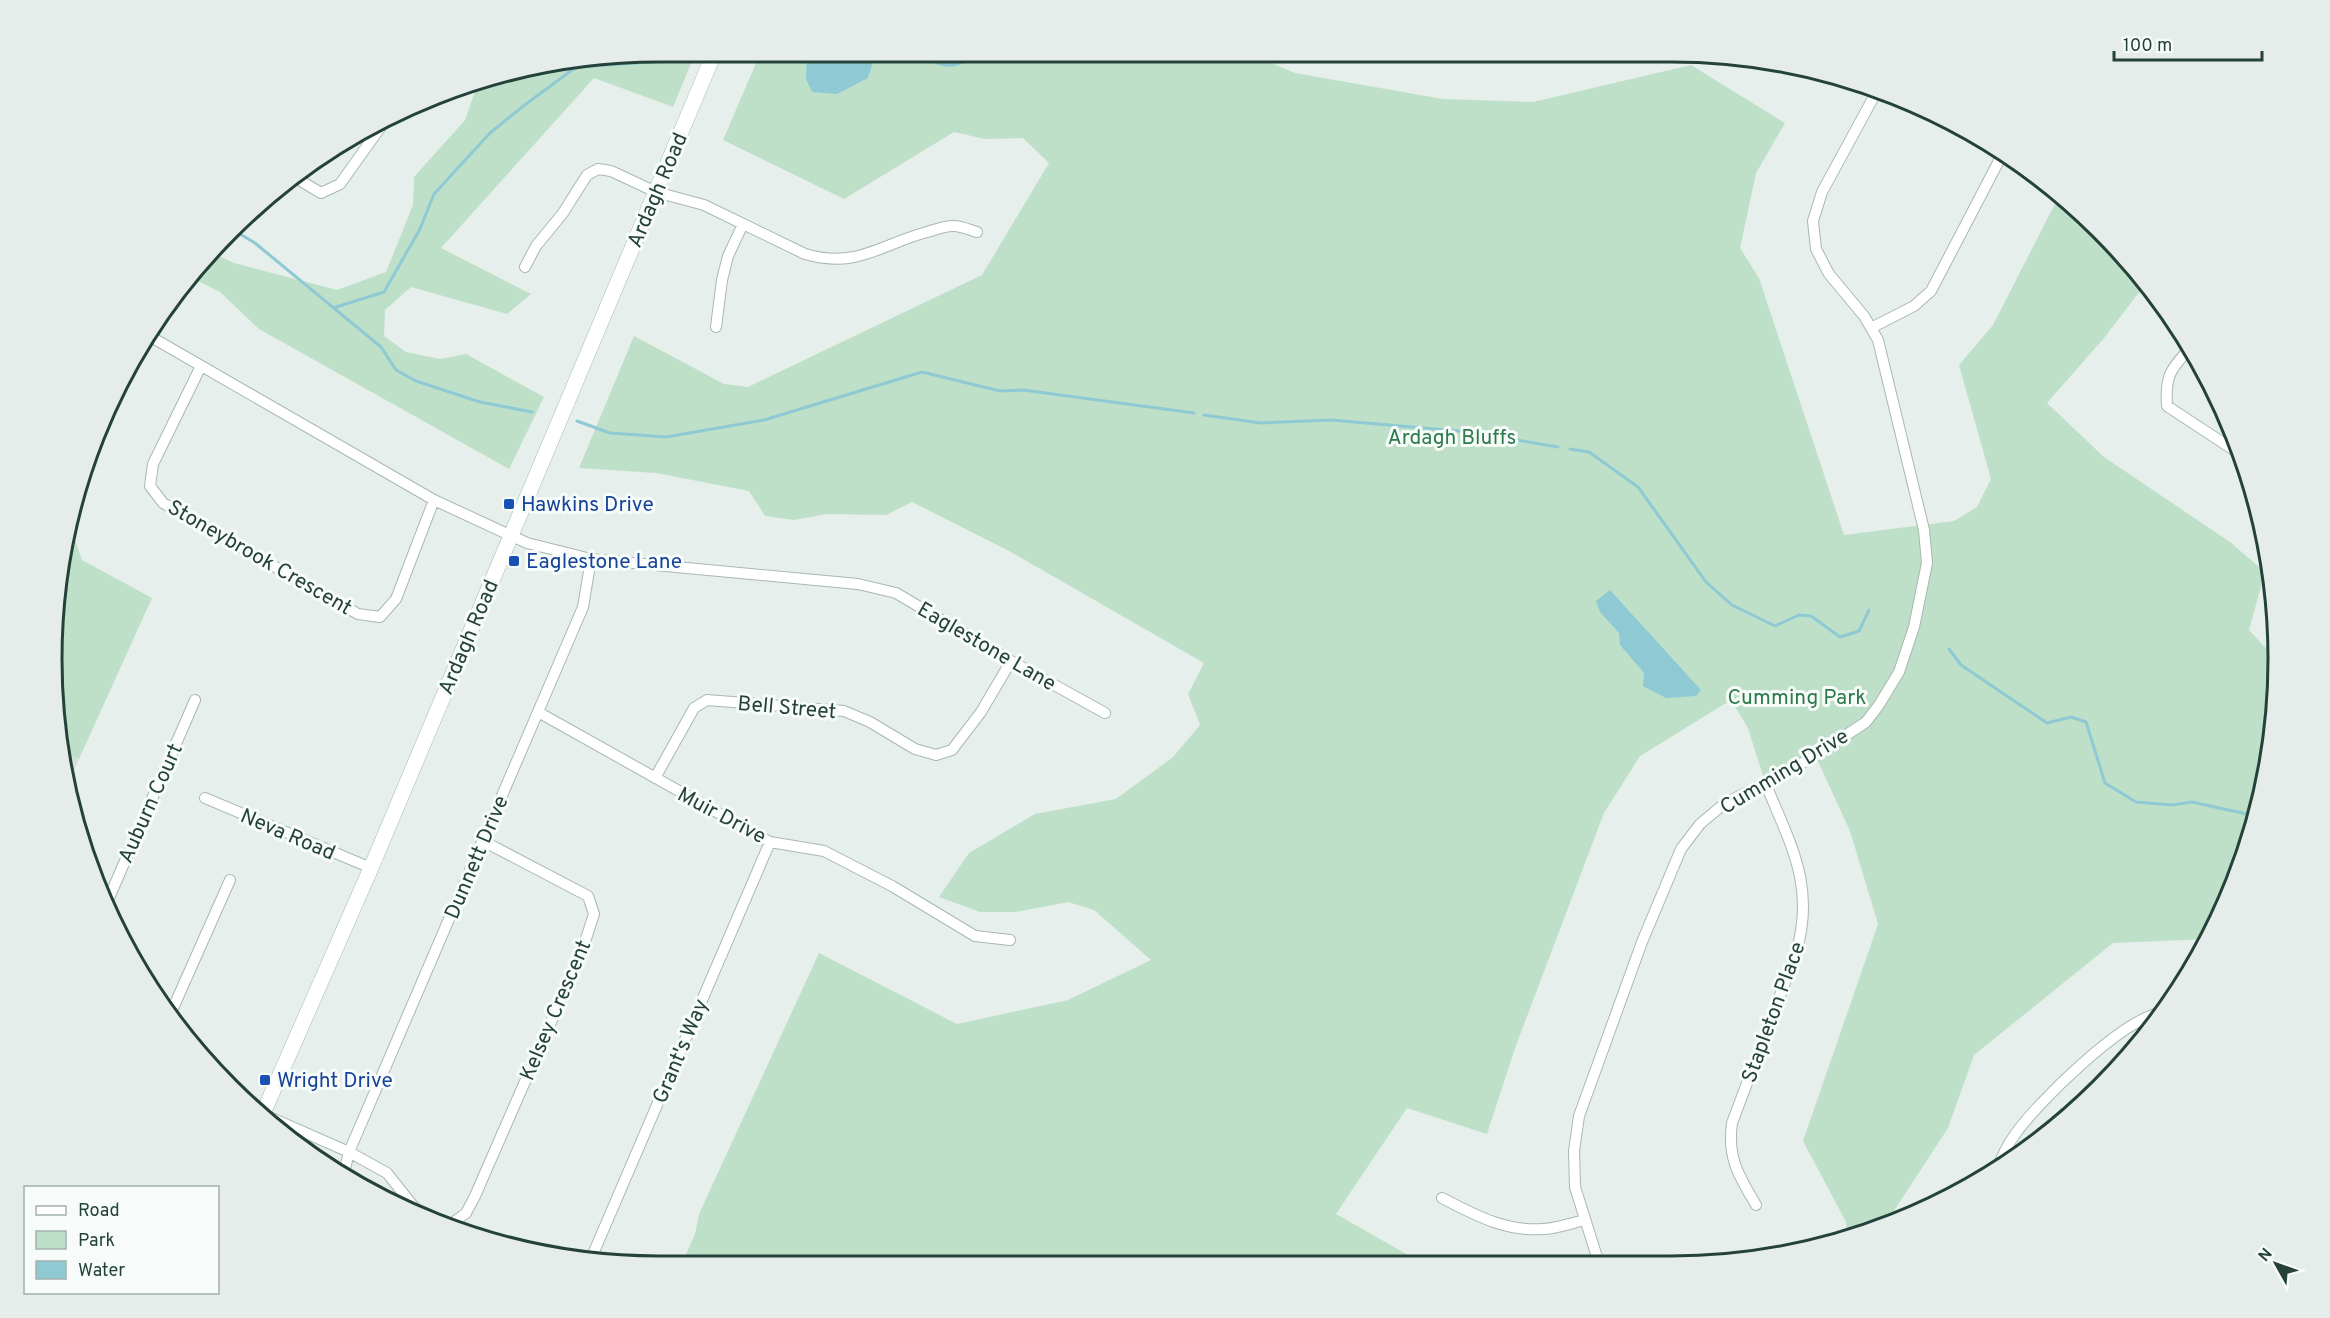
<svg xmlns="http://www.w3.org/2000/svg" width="2330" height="1318" font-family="Overpass,sans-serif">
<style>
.built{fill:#d4dfda}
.green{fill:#bfe0c8}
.water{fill:#8ec9d4}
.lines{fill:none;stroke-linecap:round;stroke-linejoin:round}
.stream{stroke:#8ec9d4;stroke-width:3}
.street-casing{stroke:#a8b8b2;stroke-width:12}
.secondary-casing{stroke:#a4bbb3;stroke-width:16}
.street{stroke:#fff;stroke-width:10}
.secondary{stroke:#fff;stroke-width:15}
.transit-dot{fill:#1a4fb4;stroke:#f7fbf9;stroke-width:2}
.labels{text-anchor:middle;stroke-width:6;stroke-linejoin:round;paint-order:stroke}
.street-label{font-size:21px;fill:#24423a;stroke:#f7fbf9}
.park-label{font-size:21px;fill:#2d7a4b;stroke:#f7fbf9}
.transit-label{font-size:21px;fill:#164399;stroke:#f7fbf9;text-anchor:start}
.rim{fill:none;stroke:#24423a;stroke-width:3}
</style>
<rect width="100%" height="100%" fill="#e6efeb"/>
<path class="built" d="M 59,751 L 79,759 L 66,789 L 63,778 Z"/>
<path class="green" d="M 1250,54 L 1295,73 L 1443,99 L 1533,102 L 1691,65 L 1785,123 L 1756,173 L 1740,248 L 1759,278 L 1844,535 L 1954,521 L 1977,507 L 1991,479 L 1959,365 L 1993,325 L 2060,194 L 2072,202 L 2147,282 L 2104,338 L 2047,403 L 2104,457 L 2230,542 L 2265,572 L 2249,630 L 2276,659 L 2274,739 L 2247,855 L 2208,939 L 2113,943 L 1974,1055 L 1948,1128 L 1890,1217 L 1869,1234 L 1848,1239 L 1846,1222 L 1803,1141 L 1878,924 L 1850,831 L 1815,755 L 1765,782 L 1748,728 L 1731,700 L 1640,756 L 1604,813 L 1515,1048 L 1487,1134 L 1407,1108 L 1336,1214 L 1422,1263 L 681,1266 L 695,1234 L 699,1214 L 819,953 L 957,1024 L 1068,1000 L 1151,960 L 1094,910 L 1068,902 L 1016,912 L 980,912 L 939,897 L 969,853 L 1035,814 L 1116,799 L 1173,757 L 1200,725 L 1188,694 L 1204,663 L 1009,551 L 912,502 L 886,515 L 827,514 L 794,520 L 765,516 L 749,491 L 656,473 L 579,468 L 634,336 L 724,384 L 748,387 L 982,275 L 1049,163 L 1023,138 L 985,139 L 954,132 L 844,199 L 723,140 L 759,56 Z
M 579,56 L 694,56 L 673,107 L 594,78 L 441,248 L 531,294 L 507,314 L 411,287 L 385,310 L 384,336 L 406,352 L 440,359 L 466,354 L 544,397 L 509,469 L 259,329 L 220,292 L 190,277 L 210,252 L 234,263 L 337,290 L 386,272 L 413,205 L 414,177 L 465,120 L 479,80 Z
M 68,520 L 82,560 L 152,598 L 79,759 L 59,751 L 52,698 L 56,580 Z"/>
<path class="water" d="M 807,55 L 875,55 L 868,78 L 837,94 L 812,92 L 806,79 Z
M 916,55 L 976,55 C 951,74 943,67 916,55 Z
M 1610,590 L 1701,690 L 1696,696 L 1666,698 L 1643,686 L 1644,673 L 1620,645 L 1619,633 L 1600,612 L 1596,601 Z"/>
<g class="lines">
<path class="stream" d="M 730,56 L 731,56
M 230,228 L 255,243 L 381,347 L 396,370 L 416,381 L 480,402 L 532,412
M 333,308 L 384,292 L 420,229 L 434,194 L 490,133 L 522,107 L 576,67 L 697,59
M 1204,415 L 1261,423 L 1331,420 L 1470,432 L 1558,447
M 577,421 L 610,433 L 666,437 L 764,420 L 922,372 L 1000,391 L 1023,390 L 1194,413
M 1570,449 L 1589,452 L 1638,487 L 1706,582 L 1732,605 L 1775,626 L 1799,615 L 1811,616 L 1840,637 L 1859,631 L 1869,610
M 1949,649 L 1961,665 L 2047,723 L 2071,717 L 2086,722 L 2105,783 L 2136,802 L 2172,805 L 2192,802 L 2256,816"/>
<defs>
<path id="street" d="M 291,175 L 321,193 L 340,184 L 390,114
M 525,267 L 536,246 L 563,213 L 587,175 L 598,169 L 611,171 L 656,192 L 704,205 L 805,254 C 857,269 879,245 927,232 C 935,230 946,225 954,226 C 961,226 970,230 977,232
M 716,327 L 722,280 L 728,256 L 743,224
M 1871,328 L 1914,306 L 1931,291 L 2003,153
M 146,334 L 434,500 L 527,543 L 591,559 L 858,584 L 896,593 L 1011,661 L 1105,713
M 2190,348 C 2170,370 2165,376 2167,406 L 2240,454
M 201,366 L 153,464 L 150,486 L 163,503 L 358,614 L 380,617 L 396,599 L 434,500
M 538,712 L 770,842 L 824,851 L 892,886 L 975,936 L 1010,940
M 655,778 L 694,708 L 707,700 L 844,711 L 870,722 L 915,749 L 936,755 L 952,750 L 981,712 L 1011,661
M 205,798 L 371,868
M 105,907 L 195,700
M 170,1015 L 230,880
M 251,1109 L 349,1152 L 387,1173 L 418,1212
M 1997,1170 C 2001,1158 2008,1144 2016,1133 C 2040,1100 2120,1022 2159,1013
M 343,1177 L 349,1152 L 583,607 L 591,559
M 1442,1198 C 1475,1215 1505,1232 1544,1229 C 1558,1228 1572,1223 1585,1220
M 1756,1205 C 1739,1176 1727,1158 1732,1123 L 1796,953 C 1816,885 1790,844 1765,782
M 450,1225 L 466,1213 L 475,1196 L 582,951 L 594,914 L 588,896 L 483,841
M 590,1261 L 770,842
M 1601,1262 L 1597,1257 L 1575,1187 L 1574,1151 L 1579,1116 L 1642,942 L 1681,849 L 1700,824 L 1724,804 L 1810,759 L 1866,722 L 1879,705 L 1899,672 L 1914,627 L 1927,563 L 1924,530 L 1878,340 L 1864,316 L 1829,274 L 1816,249 L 1813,221 L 1822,192 L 1878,89"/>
<path id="secondary" d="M 261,1118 L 371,868 L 713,56"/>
</defs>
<use href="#street" class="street-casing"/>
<use href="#secondary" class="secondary-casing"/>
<use href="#street" class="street"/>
<use href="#secondary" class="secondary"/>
</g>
<g class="transit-dot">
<rect x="503" y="498" width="12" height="12" rx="3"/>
<rect x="508" y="555" width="12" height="12" rx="3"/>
<rect x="259" y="1074" width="12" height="12" rx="3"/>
</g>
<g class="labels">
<g class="street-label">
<text transform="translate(657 190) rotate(-67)" y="7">Ardagh Road</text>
<text transform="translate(260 557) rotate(30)" y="7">Stoneybrook Crescent</text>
<text transform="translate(468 637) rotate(-67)" y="7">Ardagh Road</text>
<text transform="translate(987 646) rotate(30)" y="7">Eaglestone Lane</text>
<text transform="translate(787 707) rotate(5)" y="7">Bell Street</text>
<text transform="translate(1784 771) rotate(-31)" y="7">Cumming Drive</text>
<text transform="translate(150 803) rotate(-66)" y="7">Auburn Court</text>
<text transform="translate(722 815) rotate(28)" y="7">Muir Drive</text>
<text transform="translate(288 834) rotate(23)" y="7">Neva Road</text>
<text transform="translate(476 857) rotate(-67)" y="7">Dunnett Drive</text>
<text transform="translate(555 1010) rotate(-67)" y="7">Kelsey Crescent</text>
<text transform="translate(1773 1012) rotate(-70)" y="7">Stapleton Place</text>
<text transform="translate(680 1051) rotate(-67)" y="7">Grant's Way</text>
</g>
<g class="park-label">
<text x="1452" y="444">Ardagh Bluffs</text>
<text x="1797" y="704">Cumming Park</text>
</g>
<g class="transit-label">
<text x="521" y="511">Hawkins Drive</text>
<text x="526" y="568">Eaglestone Lane</text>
<text x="277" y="1087">Wright Drive</text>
</g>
</g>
<path d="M0 0H2330V1318H0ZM659 62H1671A597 597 0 0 1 2268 659V659A597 597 0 0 1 1671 1256H659A597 597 0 0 1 62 659V659A597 597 0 0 1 659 62Z" fill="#e6ecea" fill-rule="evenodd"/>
<path class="rim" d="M659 62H1671A597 597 0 0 1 2268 659V659A597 597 0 0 1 1671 1256H659A597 597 0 0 1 62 659V659A597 597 0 0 1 659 62Z"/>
<rect x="24" y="1186" width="195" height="108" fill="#f7fbf9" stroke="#a3b1ad" stroke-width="1.5"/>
<rect x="36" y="1206" width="30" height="9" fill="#ffffff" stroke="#a3b1ad" stroke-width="1.5"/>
<text x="78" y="1216" font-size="18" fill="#24423a">Road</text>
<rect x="36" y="1231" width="30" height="18" fill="#bfe0c8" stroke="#a3b1ad" stroke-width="1.5"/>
<text x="78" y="1246" font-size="18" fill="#24423a">Park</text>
<rect x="36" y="1261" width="30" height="18" fill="#8ec9d4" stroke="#a3b1ad" stroke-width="1.5"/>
<text x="78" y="1276" font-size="18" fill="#24423a">Water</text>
<g transform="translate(2276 1264) rotate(310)" stroke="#f7fbf9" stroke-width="4.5" paint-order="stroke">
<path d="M0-4.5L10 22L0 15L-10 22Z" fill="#24423a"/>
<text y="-9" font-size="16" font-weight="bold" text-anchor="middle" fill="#24423a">N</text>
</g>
<path d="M2114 51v9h148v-9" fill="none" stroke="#24423a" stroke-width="3"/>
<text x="2123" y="51" font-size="18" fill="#24423a" stroke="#f7fbf9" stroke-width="4.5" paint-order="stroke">100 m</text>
</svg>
